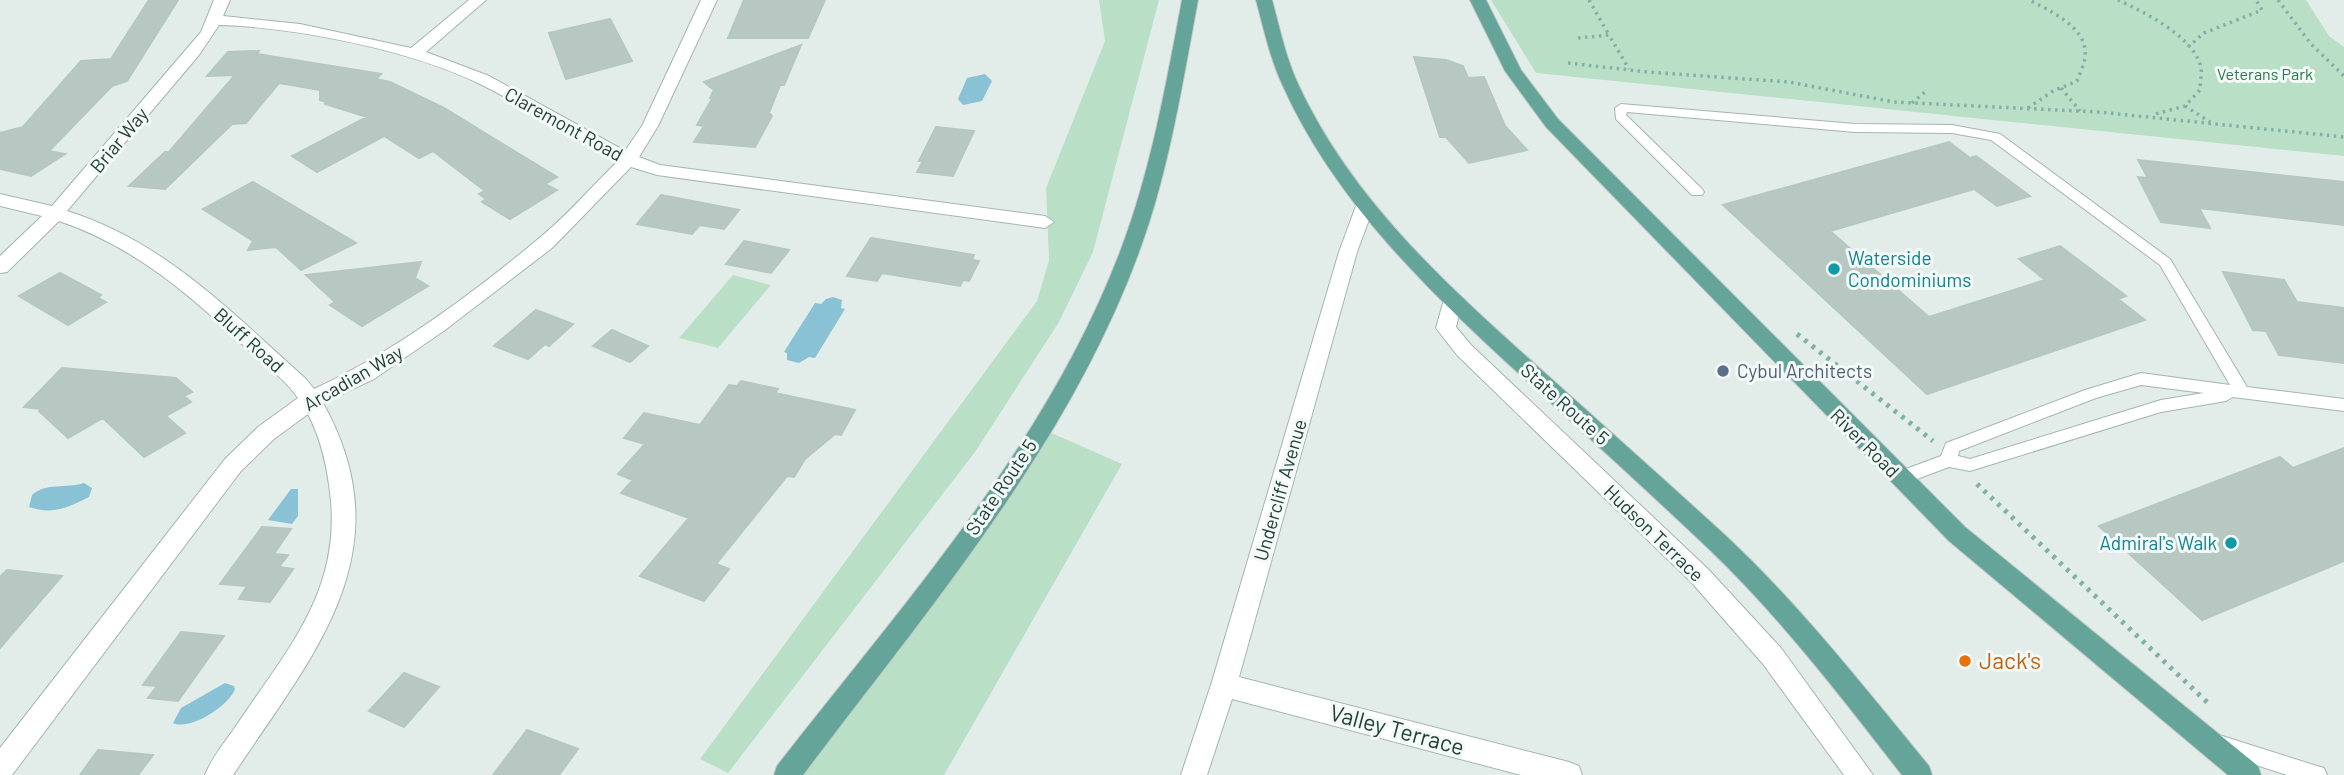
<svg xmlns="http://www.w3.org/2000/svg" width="2344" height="775" font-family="Barlow,sans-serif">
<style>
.green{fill:#badfc7}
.water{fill:#88c2d4}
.building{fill:#b7c8c2;stroke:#b4c7c0;stroke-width:2}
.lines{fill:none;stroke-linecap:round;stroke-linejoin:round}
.lane-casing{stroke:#a4b5b1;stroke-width:2}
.street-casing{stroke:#a4b5b1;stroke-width:2}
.primary-casing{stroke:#c1c9c8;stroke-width:2}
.path-far1{stroke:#81b1a6;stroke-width:3.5;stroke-dasharray:2.5 4.5;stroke-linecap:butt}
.path{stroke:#81b1a6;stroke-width:5;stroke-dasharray:3.5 6;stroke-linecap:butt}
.lane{fill:#fff;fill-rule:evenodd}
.street{fill:#fff;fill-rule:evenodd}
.primary{fill:#65a499;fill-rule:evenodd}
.culture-dot{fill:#0f9aa8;stroke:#f3f9f6;stroke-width:2.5}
.service-dot{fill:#5c6f8a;stroke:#f3f9f6;stroke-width:2.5}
.food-dot{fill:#e8710a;stroke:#f3f9f6;stroke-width:2.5}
.labels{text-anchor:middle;stroke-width:6;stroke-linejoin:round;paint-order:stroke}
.far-park-label{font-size:16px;fill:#2a774e;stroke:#f3f9f6}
.street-label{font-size:19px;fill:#213e39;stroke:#f3f9f6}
.culture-label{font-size:19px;fill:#0d838f;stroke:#f3f9f6;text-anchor:start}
.service-label{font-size:19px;fill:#4e5e75;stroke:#f3f9f6;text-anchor:start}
.near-food-label{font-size:23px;fill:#c56008;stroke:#f3f9f6;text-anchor:start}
.near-street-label{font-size:23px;fill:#213e39;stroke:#f3f9f6}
</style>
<rect width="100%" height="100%" fill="#e2ede9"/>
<path class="green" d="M 1099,0 L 1159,0 L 1093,252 L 1059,322 L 975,452 L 728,773 L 700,759 L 1037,301 L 1049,260 L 1046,188 L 1105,41 Z
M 1491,0 L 2306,0 L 2329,36 L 2344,47 L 2344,156 L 1536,73 Z
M 733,275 L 771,285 L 718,348 L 679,338 Z
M 1040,428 L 1122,464 L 944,775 L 787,775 Z"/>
<path class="water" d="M 985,74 L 992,81 L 982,101 L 963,105 L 958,99 L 967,78 Z
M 833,297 L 842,300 L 841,308 L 845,309 L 815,358 L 809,357 L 799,363 L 787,360 L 787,353 L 784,352 L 815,303 L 821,304 L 826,299 Z
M 84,483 L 92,488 L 89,497 C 68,508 51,515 29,507 L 32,495 C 47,482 65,489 84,483 Z
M 291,489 L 298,489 L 298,516 L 292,524 L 268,520 Z
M 225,683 L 234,686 L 235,689 C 229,706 190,731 173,723 L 181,708 Z"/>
<path class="building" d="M 149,0 L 178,0 L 127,81 L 112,86 L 49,151 L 65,154 L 31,176 L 0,169 L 0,133 L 23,127 L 81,61 L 111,59 Z
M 744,0 L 825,0 L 808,38 L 728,38 Z
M 610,19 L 632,61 L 566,79 L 549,33 Z
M 801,45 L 784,85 L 780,85 L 769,113 L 772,116 L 755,147 L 694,142 L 704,126 L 697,125 L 712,99 L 710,98 L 714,90 L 704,82 Z
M 259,51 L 257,54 L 381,74 L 376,79 L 390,82 L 444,108 L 557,177 L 545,184 L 557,190 L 510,219 L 482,202 L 486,199 L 479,194 L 485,191 L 433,151 L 419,158 L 384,136 L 317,172 L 292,156 L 367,117 L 325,104 L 326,102 L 320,100 L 320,90 L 279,83 L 246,123 L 232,124 L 165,189 L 129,186 L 165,152 L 169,152 L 235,75 L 207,76 L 228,52 Z
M 1414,57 L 1446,60 L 1463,66 L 1468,78 L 1484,77 L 1505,126 L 1527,150 L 1469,163 L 1446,137 L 1440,137 Z
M 936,127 L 974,131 L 953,176 L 917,172 L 923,161 L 919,161 Z
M 1949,142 L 1970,158 L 1976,156 L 2030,196 L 1997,206 L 1974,189 L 1830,231 L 1929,317 L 2045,280 L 2019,259 L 2060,246 L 2126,296 L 2118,299 L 2145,320 L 1927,394 L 1723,205 Z
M 2138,160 L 2344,182 L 2344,225 L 2199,208 L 2210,228 L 2161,222 L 2138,177 L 2148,178 Z
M 253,182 L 356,243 L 301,270 L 276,247 L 248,250 L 253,241 L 203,209 Z
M 661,195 L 739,210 L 724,229 L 700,225 L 692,234 L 637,224 Z
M 871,238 L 974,255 L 972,260 L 979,261 L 969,281 L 963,280 L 960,286 L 882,273 L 877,281 L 847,276 Z
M 744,241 L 789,250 L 771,273 L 726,264 Z
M 421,262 L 415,278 L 428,286 L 362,326 L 330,305 L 335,302 L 306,275 Z
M 2223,272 L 2284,280 L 2297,302 L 2344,308 L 2344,363 L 2279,355 L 2266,331 L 2253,330 Z
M 60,273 L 101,295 L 98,298 L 106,302 L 68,325 L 19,296 Z
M 536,310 L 573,324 L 549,346 L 545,344 L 528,359 L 494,346 Z
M 612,330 L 648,346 L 630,362 L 593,346 Z
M 62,368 L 176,378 L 192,392 L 184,396 L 191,402 L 166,416 L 185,433 L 144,457 L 103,418 L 68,438 L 39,411 L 41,409 L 24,407 Z
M 741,381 L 778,389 L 775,393 L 855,410 L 841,435 L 835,434 L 805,459 L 794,477 L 787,476 L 716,564 L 729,569 L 704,601 L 640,576 L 689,518 L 621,493 L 633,480 L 618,474 L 645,444 L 624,438 L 644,413 L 700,425 L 729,385 L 737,386 Z
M 2344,448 L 2344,561 L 2202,620 L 2099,526 L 2280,457 L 2293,468 Z
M 262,527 L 291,529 L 274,554 L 288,555 L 279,567 L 293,569 L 270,602 L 239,599 L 247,586 L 220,584 Z
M 7,570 L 62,576 L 0,648 L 0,577 Z
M 181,632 L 224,636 L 178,701 L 148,698 L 157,686 L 143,685 Z
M 404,673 L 439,687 L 404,727 L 369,711 Z
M 527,730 L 578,749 L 559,775 L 493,775 Z
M 98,750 L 153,755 L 138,775 L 80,775 Z"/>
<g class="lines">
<defs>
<path id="lane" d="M 1621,104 L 1855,124 L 1952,125 L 2000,134 L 2170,259 L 2247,387 L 2344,399 L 2344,411 L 2233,397 L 2226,401 L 2161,412 L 1970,471 L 1949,467 L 1901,485 L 1895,483 L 1893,478 L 1895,473 L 1941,456 L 1946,443 L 2085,390 L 2141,373 L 2230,385 L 2160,265 L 1991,140 L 1952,133 L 1855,132 L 1627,112 L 1626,115 L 1702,189 L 1704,192 L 1702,195 L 1692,195 L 1616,119 L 1615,108 ZM 2141,385 L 2204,393 L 2161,400 L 1970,459 L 1958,456 L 1959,451 L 2096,398 Z
M 2219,735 L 2317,766 L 2324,768 L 2327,775 L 2287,775 L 2219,753 L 2212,750 L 2209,744 L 2212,738 Z"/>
<path id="street" d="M 214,0 L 230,0 L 223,16 L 300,24 L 411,48 L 469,0 L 486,0 L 426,52 L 489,76 L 625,151 L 642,126 L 701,0 L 717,0 L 658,126 L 639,157 L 660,165 L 1045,216 L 1054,222 L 1045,228 L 657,175 L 631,167 L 552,248 L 445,330 L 374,379 L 323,403 C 406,552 313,655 233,775 L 205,775 C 212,757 225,742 236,726 C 285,652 339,595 331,501 C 328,470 322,441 308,414 L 274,439 L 241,471 L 12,775 L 0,775 L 0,748 L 225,459 L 258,427 L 298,398 C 284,378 262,363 244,346 C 188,293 133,246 59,221 L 7,272 L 0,273 L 0,256 L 42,216 L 0,206 L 0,194 L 52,206 L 201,32 ZM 219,25 C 295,27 410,50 478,83 C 526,106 569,138 618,161 C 591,187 566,217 537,240 C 472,294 391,354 314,389 L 306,379 C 232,313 164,241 67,211 L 199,55 Z
M 1365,200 L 1374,206 L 1357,252 L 1239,677 L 1569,762 L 1579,766 L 1582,775 L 1521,775 L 1232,699 L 1207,775 L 1181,775 L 1211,685 L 1339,252 L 1356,206 Z
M 1452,294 L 1459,296 L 1462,301 L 1456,327 L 1471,345 L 1708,569 L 1781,648 L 1873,775 L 1844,775 L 1763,664 L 1692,583 L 1457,355 L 1436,328 L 1445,296 Z"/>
<path id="primary" d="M 1182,0 L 1198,0 C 1182,85 1169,171 1139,252 C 1067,448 927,610 803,775 L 774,775 L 777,766 C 903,604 1046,446 1120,252 C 1151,171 1166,85 1182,0 Z
M 1256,0 L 1272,0 C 1280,29 1286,59 1299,86 C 1353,202 1451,289 1545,373 C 1605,427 1666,481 1726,536 C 1800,605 1864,687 1929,766 L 1932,775 L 1902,775 C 1842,698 1781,618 1710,550 C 1650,493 1588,437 1527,381 C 1433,295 1336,204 1283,86 C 1270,59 1264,29 1256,0 Z
M 1470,0 L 1486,0 L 1521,70 L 1558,119 L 1965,527 L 2258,766 L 2261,775 L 2228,775 L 1949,541 L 1546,127 L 1505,71 Z"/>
</defs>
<use href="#lane" class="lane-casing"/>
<use href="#street" class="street-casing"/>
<use href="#primary" class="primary-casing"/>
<path class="path-far1" d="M 1589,0 L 1609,35
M 2118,0 C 2144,12 2195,37 2201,68 C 2202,75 2200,83 2200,90 L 2185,106 L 2152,115
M 2278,0 L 2311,44 L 2344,76
M 1578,38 L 1609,35 L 1629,69
M 2188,47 L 2204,33 L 2262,10 L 2256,0
M 1568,63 L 1647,72 L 1789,82 L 1894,102 L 2098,112 L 2344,137
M 2061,88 L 2080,111
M 1912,103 L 1925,92
M 2185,106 L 2210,122
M 2028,108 L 2053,91 L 2077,81 C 2080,73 2085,63 2085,55 C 2088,28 2049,10 2029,0"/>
<path class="path" d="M 1797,334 L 1933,441
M 1977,484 L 2209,704"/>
<use href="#lane" class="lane"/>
<use href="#street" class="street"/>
<use href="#primary" class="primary"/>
</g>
<g class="culture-dot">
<circle cx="1834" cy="269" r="7"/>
<circle cx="2231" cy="543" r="7"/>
</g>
<circle class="service-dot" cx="1723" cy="371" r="7"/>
<circle class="food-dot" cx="1965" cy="661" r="7"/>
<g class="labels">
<g class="far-park-label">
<text x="2265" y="80">Veterans Park</text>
</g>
<g class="street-label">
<text transform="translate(564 124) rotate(29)" y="7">Claremont Road</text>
<text transform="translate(119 140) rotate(-50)" y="7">Briar Way</text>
<text transform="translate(249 340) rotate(42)" y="7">Bluff Road</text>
<text transform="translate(353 378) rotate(-30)" y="7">Arcadian Way</text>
<text transform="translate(1565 404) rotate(42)" y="7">State Route 5</text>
<text transform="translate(1865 443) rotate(45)" y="7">River Road</text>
<text transform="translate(1001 487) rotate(-56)" y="7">State Route 5</text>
<text transform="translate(1280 490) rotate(-74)" y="7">Undercliff Avenue</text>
<text transform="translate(1654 533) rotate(44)" y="7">Hudson Terrace</text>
</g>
<g class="culture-label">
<text x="1848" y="265">Waterside<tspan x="1848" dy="22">Condominiums</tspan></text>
<text x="2217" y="550" text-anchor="end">Admiral's Walk</text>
</g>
<g class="service-label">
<text x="1737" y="378">Cybul Architects</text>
</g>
<g class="near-food-label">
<text x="1979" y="669">Jack's</text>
</g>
<g class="near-street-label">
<text transform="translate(1397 730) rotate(15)" y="8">Valley Terrace</text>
</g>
</g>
</svg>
